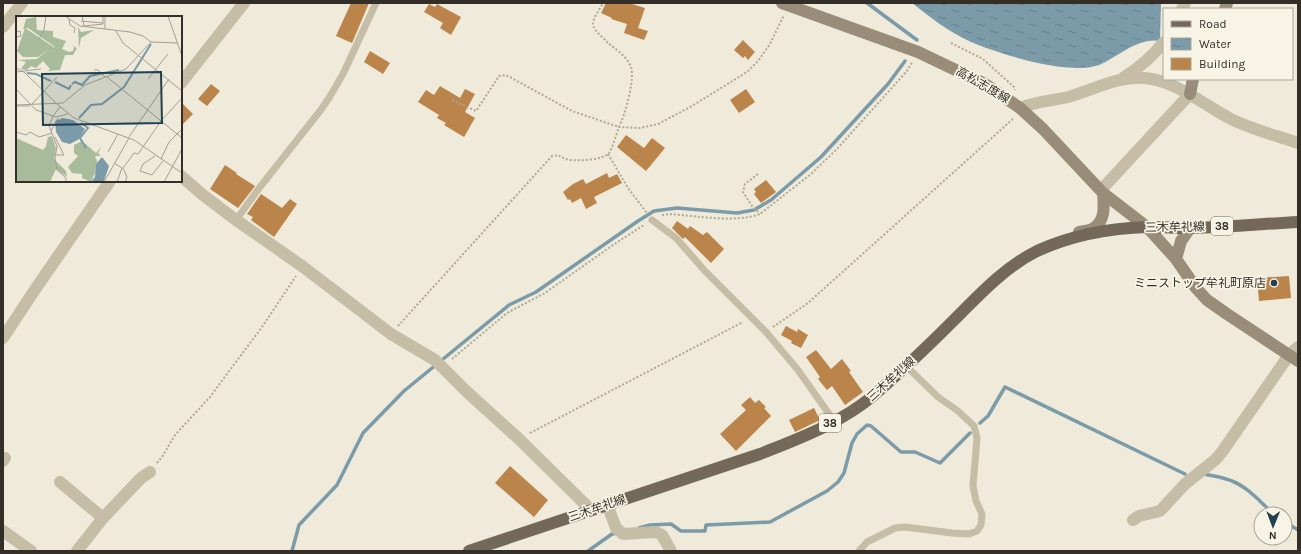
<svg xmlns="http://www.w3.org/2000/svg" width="1301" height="554" font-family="Karla,'Noto Sans JP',sans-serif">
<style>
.water{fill:url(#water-ripples)}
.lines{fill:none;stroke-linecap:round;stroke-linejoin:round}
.stream{stroke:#7b9ba9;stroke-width:3.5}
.building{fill:#bb844b}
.path{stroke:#b1a891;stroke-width:2;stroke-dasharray:2 2;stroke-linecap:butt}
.lane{stroke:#c6bda7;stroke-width:7}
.street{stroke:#c6bda7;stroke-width:12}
.secondary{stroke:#998d79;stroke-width:12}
.primary{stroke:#746959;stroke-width:12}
.poi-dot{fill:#204050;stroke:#f7f4e5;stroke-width:1.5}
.labels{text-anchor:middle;stroke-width:3.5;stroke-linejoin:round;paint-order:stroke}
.shield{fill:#f7f4e5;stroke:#6e6960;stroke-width:1}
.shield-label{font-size:11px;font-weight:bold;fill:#332e27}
.street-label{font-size:12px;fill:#332e27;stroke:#f7f4e5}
.poi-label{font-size:12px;fill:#332e27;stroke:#f7f4e5;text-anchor:end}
.inset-river{fill:none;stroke:#7b9ba9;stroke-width:2}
.inset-road{fill:none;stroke:#a49f92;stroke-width:1}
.view{fill:#204050;fill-opacity:0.15;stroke:#204050;stroke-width:2}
.inset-edge{fill:none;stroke:#332e27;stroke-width:2}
</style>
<defs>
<pattern id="water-ripples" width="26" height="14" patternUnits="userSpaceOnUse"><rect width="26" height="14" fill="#7b9ba9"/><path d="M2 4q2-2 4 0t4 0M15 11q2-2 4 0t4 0" fill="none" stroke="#657f8a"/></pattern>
</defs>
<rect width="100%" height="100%" fill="#efeada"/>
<path class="water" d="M 912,3 L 1161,3 L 1160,41 C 1138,37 1118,57 1099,65 C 1070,76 999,54 971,42 C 949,32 931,18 912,3 Z"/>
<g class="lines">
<path class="stream" d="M 867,3 L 917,40
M 980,423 L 988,416 L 1005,387 L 1185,474
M 1204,474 C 1213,476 1223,477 1232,481 C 1248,487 1261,503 1274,514
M 1285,522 L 1298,530
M 639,528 L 650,525 L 671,524 L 681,531 L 705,531 L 706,525 L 770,522 L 827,491 L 838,482 L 844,473 L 852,443 L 857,434 L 867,425 L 871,426 L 901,452 L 915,452 L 940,463 L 970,433
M 292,551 L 299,525 L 337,485 L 363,433 L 404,391 L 509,305 L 536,292 L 638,221 L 654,211 L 677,208 L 737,213 L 754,210 L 771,200 L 821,157 L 888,84 L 905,61
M 588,551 L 612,534 L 617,533"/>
</g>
<path class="building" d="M 351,3 L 369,3 L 352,43 L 336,36 Z
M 606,3 L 629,3 L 645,8 L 638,28 L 648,31 L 644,40 L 624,33 L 627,24 L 611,19 L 612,18 L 601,13 Z
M 429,4 L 435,7 L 437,4 L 461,17 L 451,35 L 440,28 L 443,23 L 424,12 Z
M 743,40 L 755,52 L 748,60 L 745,56 L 743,58 L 734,50 Z
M 370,51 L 390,63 L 383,74 L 364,62 Z
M 211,84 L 220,91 L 207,106 L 198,99 Z
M 440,86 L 460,98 L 465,89 L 475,94 L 465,112 L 475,118 L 464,137 L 444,125 L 446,123 L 437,118 L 439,115 L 418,102 L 426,90 L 434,95 Z
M 746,89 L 755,102 L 739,113 L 730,100 Z
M 181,102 L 193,114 L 181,126 Z
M 626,135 L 644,148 L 652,138 L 665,148 L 646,171 L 617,147 Z
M 225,165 L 237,173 L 236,174 L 255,186 L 238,208 L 210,189 Z
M 607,173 L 609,178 L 617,174 L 622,183 L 594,197 L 597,203 L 586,209 L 581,198 L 572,203 L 570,199 L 568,200 L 563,192 L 573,184 L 583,179 L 586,184 Z
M 766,180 L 776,192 L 761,203 L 754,194 L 756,192 L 754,189 Z
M 261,194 L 282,208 L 290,199 L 297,204 L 274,237 L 251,220 L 253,217 L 247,214 Z
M 677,221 L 688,229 L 690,226 L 703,235 L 707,232 L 724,249 L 711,263 L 685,237 L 683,239 L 672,228 Z
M 1289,276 L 1291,298 L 1259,301 L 1257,278 Z
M 786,326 L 797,332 L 798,329 L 808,335 L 801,348 L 791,343 L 792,341 L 781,335 Z
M 816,350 L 831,369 L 842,359 L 851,371 L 849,372 L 863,392 L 845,405 L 832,386 L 827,390 L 818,379 L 820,377 L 806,357 Z
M 750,397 L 755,403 L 759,400 L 766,407 L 764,408 L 771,416 L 736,451 L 720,434 L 746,410 L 741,405 Z
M 814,408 L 820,420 L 795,432 L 789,420 Z
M 510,466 L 548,500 L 534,517 L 495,483 Z"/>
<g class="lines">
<path class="path" d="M 951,43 L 983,59 L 1014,87 L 1015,90
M 452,100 L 476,111 L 499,76 L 506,75 L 572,111 L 619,127 C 625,115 635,80 631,67 C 627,56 615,49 607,42 C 603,37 595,32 593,25 C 592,19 600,9 603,3
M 608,154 L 628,188 L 647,213
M 758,174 L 745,184 L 743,192 L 752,206 L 760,214
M 662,215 L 670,214 C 696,216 736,223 760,214 L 811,174 L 836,150 L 907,71 L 913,61
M 398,326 L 552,156 C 561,154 562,159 570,160 C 578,161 604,160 609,153 C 613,147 616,135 619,127 L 640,128 L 658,124 L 692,106 L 747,72 L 758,61 L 770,44 L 784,15
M 773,327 L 808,303 L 1014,118
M 452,359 L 507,313 L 545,293 L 613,245 L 644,225
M 530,433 L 743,322
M 157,463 L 162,457 L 175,435 L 210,397 L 224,378 L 262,327 L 296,276"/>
<path class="lane" d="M 236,220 L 260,187 L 320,111 L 329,98 L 343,74 L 376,3
M 652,220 L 676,238 L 705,271 L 766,332 L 798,370 L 834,421
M 859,551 L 867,542 L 895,528 L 905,527 L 952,533 L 969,534 L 977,531 L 981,525 L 982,514 L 976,501 L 973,486 L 977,438 L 974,426 L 958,411 L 938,397 L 906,366"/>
<path class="street" d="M 1182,9 L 1185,3
M 3,27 L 22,3
M 1123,78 C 1139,68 1152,57 1164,42
M 181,83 L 244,3
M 1020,108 C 1036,101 1052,101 1068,97 C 1090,91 1111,79 1135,78 C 1168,75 1201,103 1229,118 C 1250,129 1275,135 1298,143
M 181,176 L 203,195 L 236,220 L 302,266 L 391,334 L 435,360 L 466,391 L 519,439 L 591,510
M 1101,190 L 1190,94
M 3,338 L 34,291 L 110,181
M 3,461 L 5,458
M 60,482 L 103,518
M 607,504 L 616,528 L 623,534 L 656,532 L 662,535 L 671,551
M 1133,520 L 1139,516 L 1160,511 L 1185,484 L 1215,460 L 1222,452 L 1289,355 L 1298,347
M 3,531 L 31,551
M 77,551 L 103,518 L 141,478 L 150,472"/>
<path class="secondary" d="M 782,3 L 918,52 L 985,84 L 1020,108 L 1043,129 L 1103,193 L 1147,227 L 1176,259 L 1196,288 L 1207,300 L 1227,314 L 1298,361
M 1225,9 L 1227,3
M 1190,94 L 1193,79
M 1079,232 C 1083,231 1088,231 1092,229 C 1106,222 1104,206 1103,193
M 1176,259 L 1181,241 L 1190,228"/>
<path class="primary" d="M 469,551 L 760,454 C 800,438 841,423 874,395 C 902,371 929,345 955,319 C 980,294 1005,267 1037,251 C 1072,235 1110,228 1148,227 C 1162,227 1176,228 1191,228 C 1226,227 1262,224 1298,222"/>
</g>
<circle class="poi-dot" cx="1274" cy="283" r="4"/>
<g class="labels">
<g class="shield">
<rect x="1211" y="217" width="22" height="18" rx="3"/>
<rect x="819" y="414" width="22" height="18" rx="3"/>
</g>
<g class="shield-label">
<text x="1222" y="230">38</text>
<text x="830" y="427">38</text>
</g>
<g class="street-label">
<text transform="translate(983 85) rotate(30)" y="4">高松志度線</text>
<text transform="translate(1175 227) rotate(-1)" y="4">三木牟礼線</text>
<text transform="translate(891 379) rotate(-42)" y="4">三木牟礼線</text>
<text transform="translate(597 508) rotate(-19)" y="4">三木牟礼線</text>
</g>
<g class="poi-label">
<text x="1266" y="287">ミニストップ牟礼町原店</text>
</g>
</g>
<g transform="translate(16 16)">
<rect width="166" height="166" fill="#efeada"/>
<path d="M 20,1 L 21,14 L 37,15 L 37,21 L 50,25 L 46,33 L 53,36 L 57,35 L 58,31 L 55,29 L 61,32 L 57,39 L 49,39 L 44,54 L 32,55 L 34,53 L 27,45 L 20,52 L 15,50 L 11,54 L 5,53 L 10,46 L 2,44 L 21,43 L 32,34 L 37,36 L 39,31 L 12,12 L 7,13 L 6,17 L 10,3 ZM 62,11 L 65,16 L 78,14 L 65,22 L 63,32 ZM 36,120 L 40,132 L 38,143 L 50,155 L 51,161 L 40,153 L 34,166 L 0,166 L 0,122 L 27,134 L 30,130 L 32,121 ZM 66,125 L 80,137 L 86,130 L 82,137 L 85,140 L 79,140 L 81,145 L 79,157 L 75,166 L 66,162 L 66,158 L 56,157 L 52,151 L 62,140 L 58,137 L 58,129 Z" fill="#a8bc9b"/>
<path d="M 9,12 L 39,32 L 37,36 L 32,34 L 22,41 L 7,41 L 1,35 Z" fill="#a8bc9b"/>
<path d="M 9,19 L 24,25 L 18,38 L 11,40 L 5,36 L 7,20 Z" fill="#a8bc9b"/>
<path d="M 47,102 L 57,104 L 69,113 L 63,123 L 54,128 L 46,126 L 40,116 L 39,105 ZM 86,141 L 93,150 L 88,165 L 75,166 L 79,161 L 80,148 Z" fill="#7b9ba9"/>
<path class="inset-river" d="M 11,57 L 20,58 L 35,65M 39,66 L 53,73 L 55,69M 56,68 L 59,66 L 66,69 L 74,60 L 103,54M 63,102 L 75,89 L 86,88 L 108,71 L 135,28M 65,107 L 72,112 L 64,122 L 70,132"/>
<path class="inset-road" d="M 49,0 L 64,10 L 114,16 L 127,20 L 135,26M 66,0 L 68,10 L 87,8 L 87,0M 152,0 L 166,40M 53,3 L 54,9 L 59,12 L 58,17M 65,5 L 87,7M 89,13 L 89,0M 100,15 L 107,27 L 166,75M 0,16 L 4,15 L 5,20 L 0,21M 23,23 L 28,14 L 30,0M 0,52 L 8,56 L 40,87M 78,54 L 82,54 L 89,61M 0,56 L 25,53M 91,61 L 166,122M 132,63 L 152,38M 0,73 L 20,94 L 40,101 L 52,98M 16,88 L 41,61M 41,88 L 58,102 L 118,124 L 166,157M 0,89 L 47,87 L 69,69 L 110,53 L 135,26 L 161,27M 1,90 L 14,90M 44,91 L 37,100 L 33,110 L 41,130 L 39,142 L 41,154 L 50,162 L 50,166M 35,115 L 42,102M 0,116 L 10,119 L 14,116 L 23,121 L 36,117M 39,121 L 48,139 L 39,139M 113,121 L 153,63M 92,136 L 102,118M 139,140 L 127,148 L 124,155 L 136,159 L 147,145M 145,143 L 153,126 L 166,113M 98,147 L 106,152 L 101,166M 88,166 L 113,122M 109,166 L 111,161 L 107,152 L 118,137 L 122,138 L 145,105 L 166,82M 148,166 L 166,133"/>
<path class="view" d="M 145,56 L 146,107 L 27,109 L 26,58 Z"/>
<rect width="166" height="166" class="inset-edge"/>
</g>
<rect width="1301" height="554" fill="none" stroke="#332e27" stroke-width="8"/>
<rect x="1163" y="8" width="130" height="72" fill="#f7f4e5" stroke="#a9a599"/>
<rect x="1171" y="21" width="20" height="6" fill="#746959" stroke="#a9a599"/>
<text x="1199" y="28" font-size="12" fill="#332e27">Road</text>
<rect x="1171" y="38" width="20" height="12" fill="url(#water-ripples)" stroke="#a9a599"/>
<text x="1199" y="48" font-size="12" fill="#332e27">Water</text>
<rect x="1171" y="58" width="20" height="12" fill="#bb844b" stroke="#a9a599"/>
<text x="1199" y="68" font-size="12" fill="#332e27">Building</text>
<g transform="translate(1273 526) rotate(181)"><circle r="19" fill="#f7f4e5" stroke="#a9a599"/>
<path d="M0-3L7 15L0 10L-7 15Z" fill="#204050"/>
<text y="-6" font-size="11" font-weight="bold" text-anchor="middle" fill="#332e27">N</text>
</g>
</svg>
